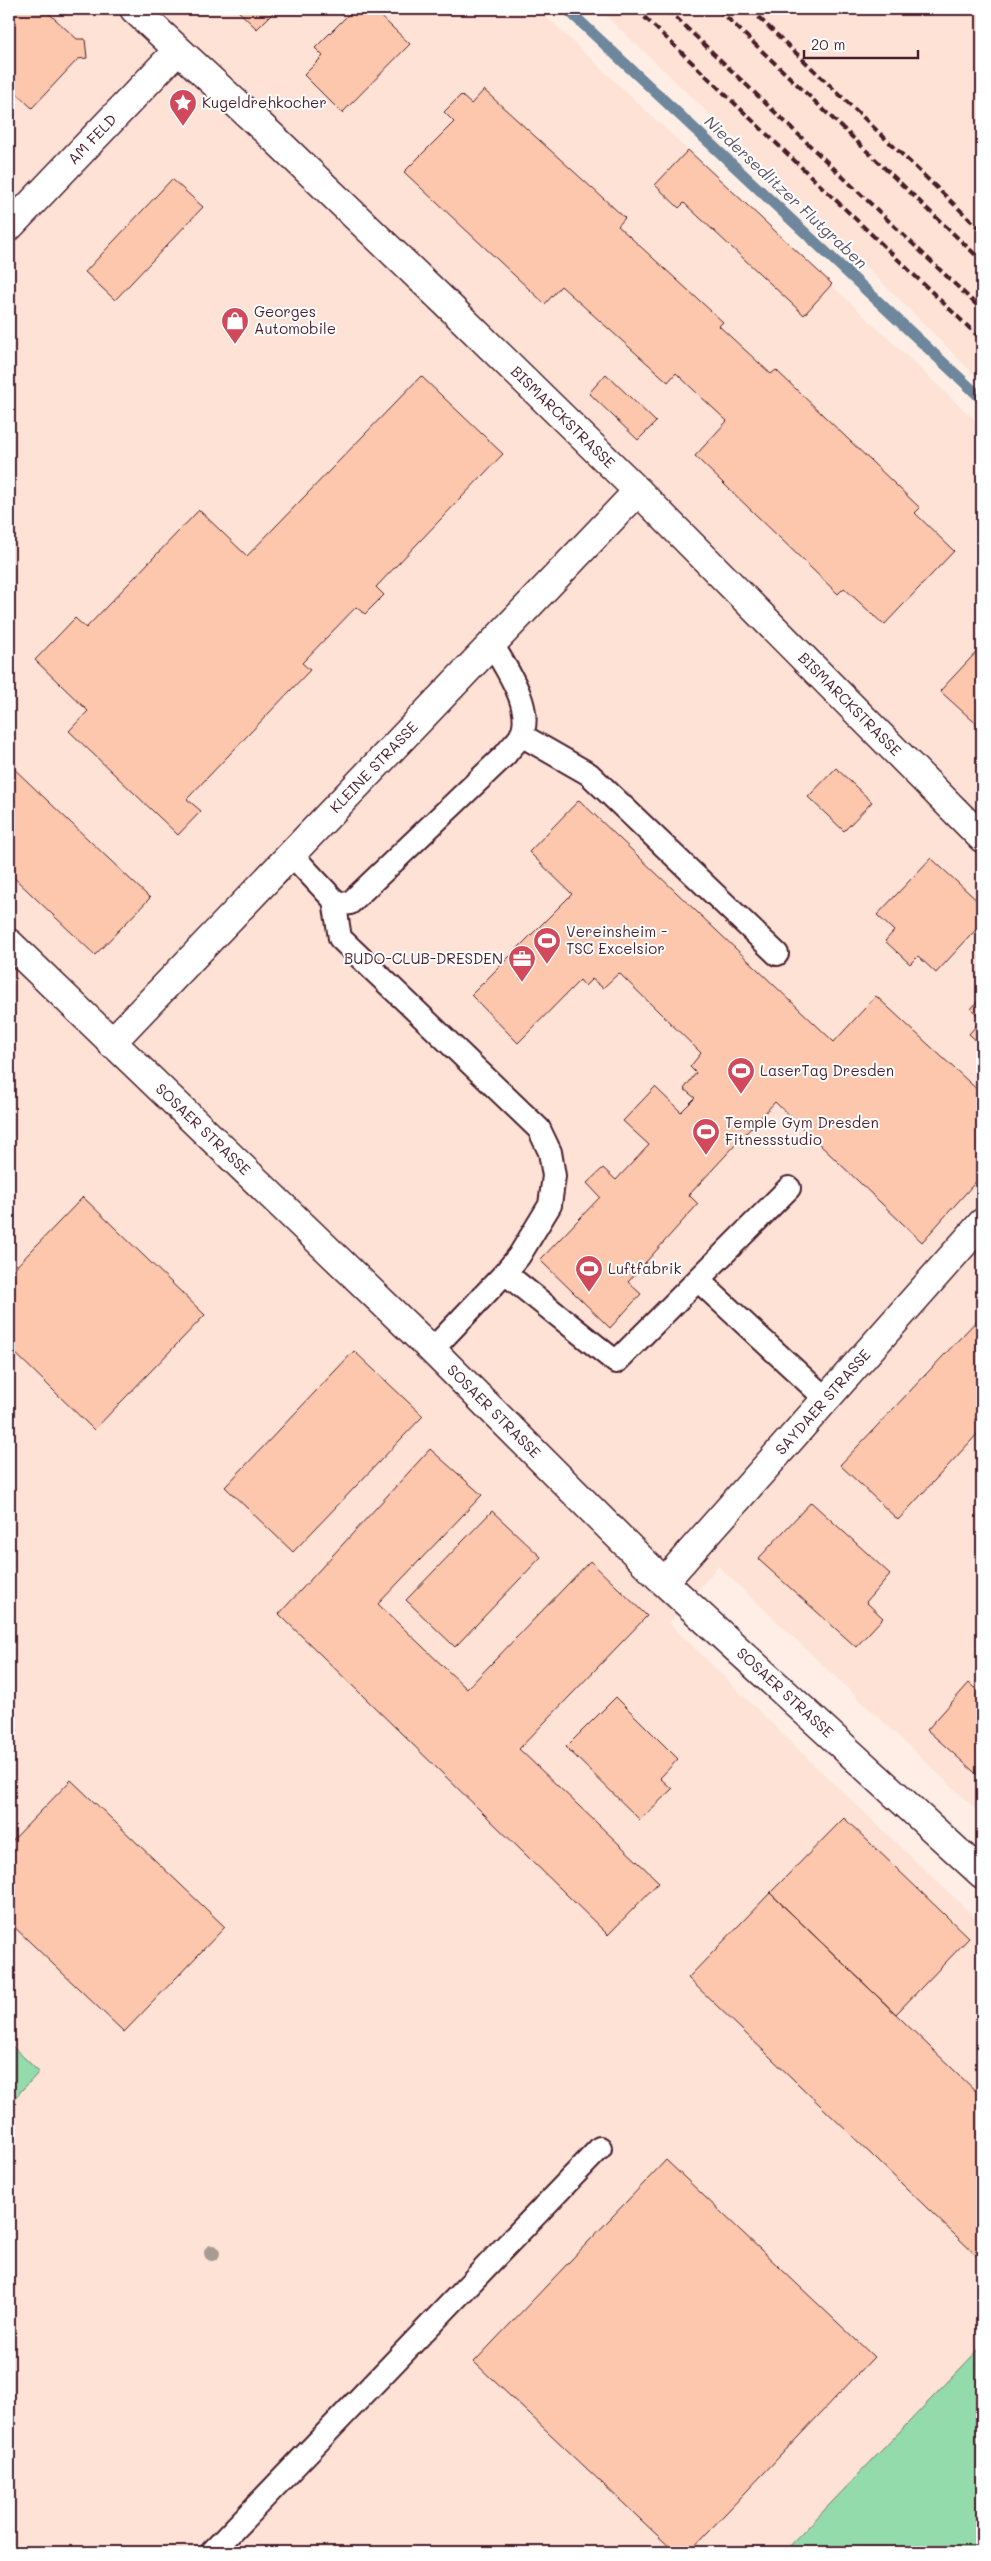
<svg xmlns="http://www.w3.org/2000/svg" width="991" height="2561" font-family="Mali,sans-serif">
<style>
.built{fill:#fde2d5}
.green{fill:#93dbab;stroke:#6e7d6b}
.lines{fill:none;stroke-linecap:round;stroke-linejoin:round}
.stream{stroke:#6e879c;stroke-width:11}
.building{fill:#fcc7ad;stroke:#4a1f2b}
.service-casing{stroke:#4a1f2b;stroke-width:26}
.minor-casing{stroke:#4a1f2b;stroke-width:31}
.service{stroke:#fff;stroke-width:22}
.minor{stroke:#fff;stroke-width:28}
.rail{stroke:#4a1f2b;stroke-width:4;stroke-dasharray:8 4;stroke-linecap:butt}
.tree{fill:#a79b94}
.labels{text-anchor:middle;stroke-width:4;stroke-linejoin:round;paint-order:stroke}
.poi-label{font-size:15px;fill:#4a1f2b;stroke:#fff;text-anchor:start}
.street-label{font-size:15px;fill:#4a1f2b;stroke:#fff}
.water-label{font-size:16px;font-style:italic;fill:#5c5363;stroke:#fff}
</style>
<rect width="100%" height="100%" fill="#feeee6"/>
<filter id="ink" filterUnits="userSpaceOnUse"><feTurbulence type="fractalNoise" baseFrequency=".02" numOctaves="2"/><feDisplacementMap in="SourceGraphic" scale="10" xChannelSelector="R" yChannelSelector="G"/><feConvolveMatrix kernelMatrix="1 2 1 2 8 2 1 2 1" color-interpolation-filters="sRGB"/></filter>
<g filter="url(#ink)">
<path class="built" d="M 9,9 L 538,9 L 982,427 L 982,1815 L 718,1566 L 669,1623 L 816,1767 L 982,1924 L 982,2346 L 784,2552 L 9,2552 Z
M 599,9 L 982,9 L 982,382 L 773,174 Z"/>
<path class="green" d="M 9,2043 L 39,2072 L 9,2104 Z
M 982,2346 L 982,2552 L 784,2552 Z"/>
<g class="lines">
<path class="stream" d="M 567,9 L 982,399"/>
</g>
<path class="building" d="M 9,9 L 44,9 L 77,39 L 85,39 L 87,58 L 78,59 L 32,108 L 9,86 Z
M 236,9 L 277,9 L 257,29 Z
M 354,9 L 373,9 L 410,44 L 342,113 L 304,75 L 323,56 L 315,48 Z
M 484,90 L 625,218 L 618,226 L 723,322 L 719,326 L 771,374 L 776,370 L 920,508 L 915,513 L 954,551 L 884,625 L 844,588 L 838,594 L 695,456 L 727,421 L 699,395 L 676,373 L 668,382 L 561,286 L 545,304 L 404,172 L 454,122 L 444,112 L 461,95 L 471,104 Z
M 688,150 L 832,284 L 804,315 L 684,203 L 679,208 L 655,185 Z
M 172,179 L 203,207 L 115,300 L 85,272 Z
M 606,374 L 656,422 L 638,440 L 589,393 Z
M 421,376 L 503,454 L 376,587 L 384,595 L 365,614 L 356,607 L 302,663 L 310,670 L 187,799 L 201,811 L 178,835 L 69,731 L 88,711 L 35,660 L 75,618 L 86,628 L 199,510 L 247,556 Z
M 982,646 L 982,729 L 940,691 Z
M 9,764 L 150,898 L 95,955 L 9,873 Z
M 836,768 L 872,802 L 844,831 L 808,797 Z
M 579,800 L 834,1042 L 876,996 L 982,1094 L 982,1175 L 922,1242 L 775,1102 L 689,1195 L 698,1204 L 628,1282 L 641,1294 L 610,1328 L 540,1260 L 600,1197 L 587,1183 L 603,1168 L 616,1180 L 649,1145 L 623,1121 L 655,1087 L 681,1112 L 695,1098 L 684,1089 L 696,1073 L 690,1067 L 701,1053 L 619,973 L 603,988 L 592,979 L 585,986 L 580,980 L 518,1043 L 471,995 L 572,894 L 529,852 Z
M 931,858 L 982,905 L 982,923 L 936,973 L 918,956 L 910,964 L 885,941 L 894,931 L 877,915 Z
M 982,996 L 982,1019 L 971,1009 Z
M 982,1019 L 982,1046 L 969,1034 Z
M 83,1197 L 205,1315 L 94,1430 L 9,1347 L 9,1274 Z
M 982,1315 L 982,1429 L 898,1520 L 840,1465 Z
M 354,1351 L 423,1416 L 293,1552 L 225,1487 Z
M 430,1449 L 482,1495 L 378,1604 L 467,1689 L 590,1561 L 647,1616 L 519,1749 L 659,1882 L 608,1935 L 279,1614 Z
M 811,1502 L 890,1574 L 866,1602 L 883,1618 L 856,1647 L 758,1559 Z
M 492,1511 L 541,1557 L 455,1647 L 406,1600 Z
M 969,1683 L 982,1695 L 982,1779 L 927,1730 Z
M 616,1697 L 678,1759 L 660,1778 L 672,1789 L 640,1820 L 566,1747 Z
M 71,1780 L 225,1927 L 124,2032 L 9,1922 L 9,1844 Z
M 844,1818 L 969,1938 L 896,2014 L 770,1893 Z
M 770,1893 L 982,2097 L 982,2261 L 688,1978 Z
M 666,2160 L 874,2357 L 689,2552 L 675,2552 L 474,2362 Z"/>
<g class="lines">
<defs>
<path id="service" d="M 521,735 L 589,774 L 777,954
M 291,854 L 334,900 L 342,904 L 350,903 L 506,754 C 510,748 517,742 521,736 C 535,709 505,667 492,644
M 334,900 L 340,938 L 539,1129 L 550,1152 L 554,1176 L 550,1205 L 519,1256 L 505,1273
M 698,1280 L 826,1399
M 432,1350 L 505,1273 L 616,1362 L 789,1188
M 212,2552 L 600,2148"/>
<g id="minor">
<path id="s1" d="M 134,9 L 276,140 L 451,308 L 638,491 L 982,838"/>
<path id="s2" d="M 9,227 L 177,51"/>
<path id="s3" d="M 9,943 L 432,1350 L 664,1582 L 982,1874"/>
<path id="s4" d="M 111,1043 L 638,491"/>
<path id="s5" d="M 664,1582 L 982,1223"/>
</g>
</defs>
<use href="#service" class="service-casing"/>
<use href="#minor" class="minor-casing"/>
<use href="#service" class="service"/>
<use href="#minor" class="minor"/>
<path class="rail" d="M 636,9 L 982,340
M 667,9 L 982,310
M 718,9 L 982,261
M 750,9 L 982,231"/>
</g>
<circle class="tree" cx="212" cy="2253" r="8"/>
</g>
<defs>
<symbol id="sight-pin" viewBox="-11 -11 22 30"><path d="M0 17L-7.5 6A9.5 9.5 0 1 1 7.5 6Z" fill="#d1495b" stroke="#fff"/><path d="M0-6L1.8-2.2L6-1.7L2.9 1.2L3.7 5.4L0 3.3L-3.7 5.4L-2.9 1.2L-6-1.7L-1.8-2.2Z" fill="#fff"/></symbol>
<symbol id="shop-pin" viewBox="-11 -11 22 30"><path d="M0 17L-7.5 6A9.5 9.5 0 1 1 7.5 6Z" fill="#d1495b" stroke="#fff"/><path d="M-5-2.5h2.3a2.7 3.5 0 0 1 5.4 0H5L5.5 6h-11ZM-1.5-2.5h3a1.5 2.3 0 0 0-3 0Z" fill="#fff"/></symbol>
<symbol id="stadium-pin" viewBox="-11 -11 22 30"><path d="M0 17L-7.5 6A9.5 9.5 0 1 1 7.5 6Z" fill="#d1495b" stroke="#fff"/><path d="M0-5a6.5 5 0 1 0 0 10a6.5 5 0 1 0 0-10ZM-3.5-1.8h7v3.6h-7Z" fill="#fff"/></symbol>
<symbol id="office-pin" viewBox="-11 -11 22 30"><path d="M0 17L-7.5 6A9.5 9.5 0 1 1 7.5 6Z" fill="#d1495b" stroke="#fff"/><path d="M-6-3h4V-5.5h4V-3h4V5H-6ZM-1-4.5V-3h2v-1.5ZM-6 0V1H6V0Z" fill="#fff"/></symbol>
</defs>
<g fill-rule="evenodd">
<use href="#sight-pin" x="167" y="87" width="32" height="43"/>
<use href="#shop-pin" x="219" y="305" width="32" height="43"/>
<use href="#stadium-pin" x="531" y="925" width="32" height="43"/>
<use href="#office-pin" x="506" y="943" width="32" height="43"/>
<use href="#stadium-pin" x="725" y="1055" width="32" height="43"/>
<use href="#stadium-pin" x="690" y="1116" width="32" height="43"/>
<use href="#stadium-pin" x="573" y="1253" width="32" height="43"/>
</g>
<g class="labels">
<g class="poi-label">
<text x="202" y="108">Kugeldrehkocher</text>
<text x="254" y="317">Georges<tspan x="254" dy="17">Automobile</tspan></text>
<text x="566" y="937">Vereinsheim -<tspan x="566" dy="17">TSC Excelsior</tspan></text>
<text x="503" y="964" text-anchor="end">BUDO-CLUB-DRESDEN</text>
<text x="760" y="1076">LaserTag Dresden</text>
<text x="725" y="1128">Temple Gym Dresden<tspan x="725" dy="17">Fitnessstudio</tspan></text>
<text x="608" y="1274">Luftfabrik</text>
</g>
<g class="street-label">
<text dy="5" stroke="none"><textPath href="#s2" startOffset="121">AM FELD</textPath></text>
<text dy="5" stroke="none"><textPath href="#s1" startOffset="592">BISMARCKSTRASSE</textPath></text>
<text dy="5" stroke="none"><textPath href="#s1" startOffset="998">BISMARCKSTRASSE</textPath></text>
<text dy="5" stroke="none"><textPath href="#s4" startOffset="381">KLEINE STRASSE</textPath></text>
<text dy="5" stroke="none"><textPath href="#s3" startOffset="269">SOSAER STRASSE</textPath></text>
<text dy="5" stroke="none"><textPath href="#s5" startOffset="240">SAYDAER STRASSE</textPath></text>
<text dy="5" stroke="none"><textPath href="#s3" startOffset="674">SOSAER STRASSE</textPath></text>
<text dy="5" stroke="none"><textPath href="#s3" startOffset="1079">SOSAER STRASSE</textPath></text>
</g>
<g class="water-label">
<text transform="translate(786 192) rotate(43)" y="6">Niedersedlitzer Flutgraben</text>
</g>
</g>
<rect width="991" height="2561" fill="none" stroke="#fff" stroke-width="30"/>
<rect x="15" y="15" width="961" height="2531" fill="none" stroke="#4a1f2b" stroke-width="2" filter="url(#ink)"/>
<path d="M804 50v8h114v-8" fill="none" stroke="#4a1f2b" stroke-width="2.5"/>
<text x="811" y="50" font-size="15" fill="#4a1f2b" stroke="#ffffff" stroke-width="4" paint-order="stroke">20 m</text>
</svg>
